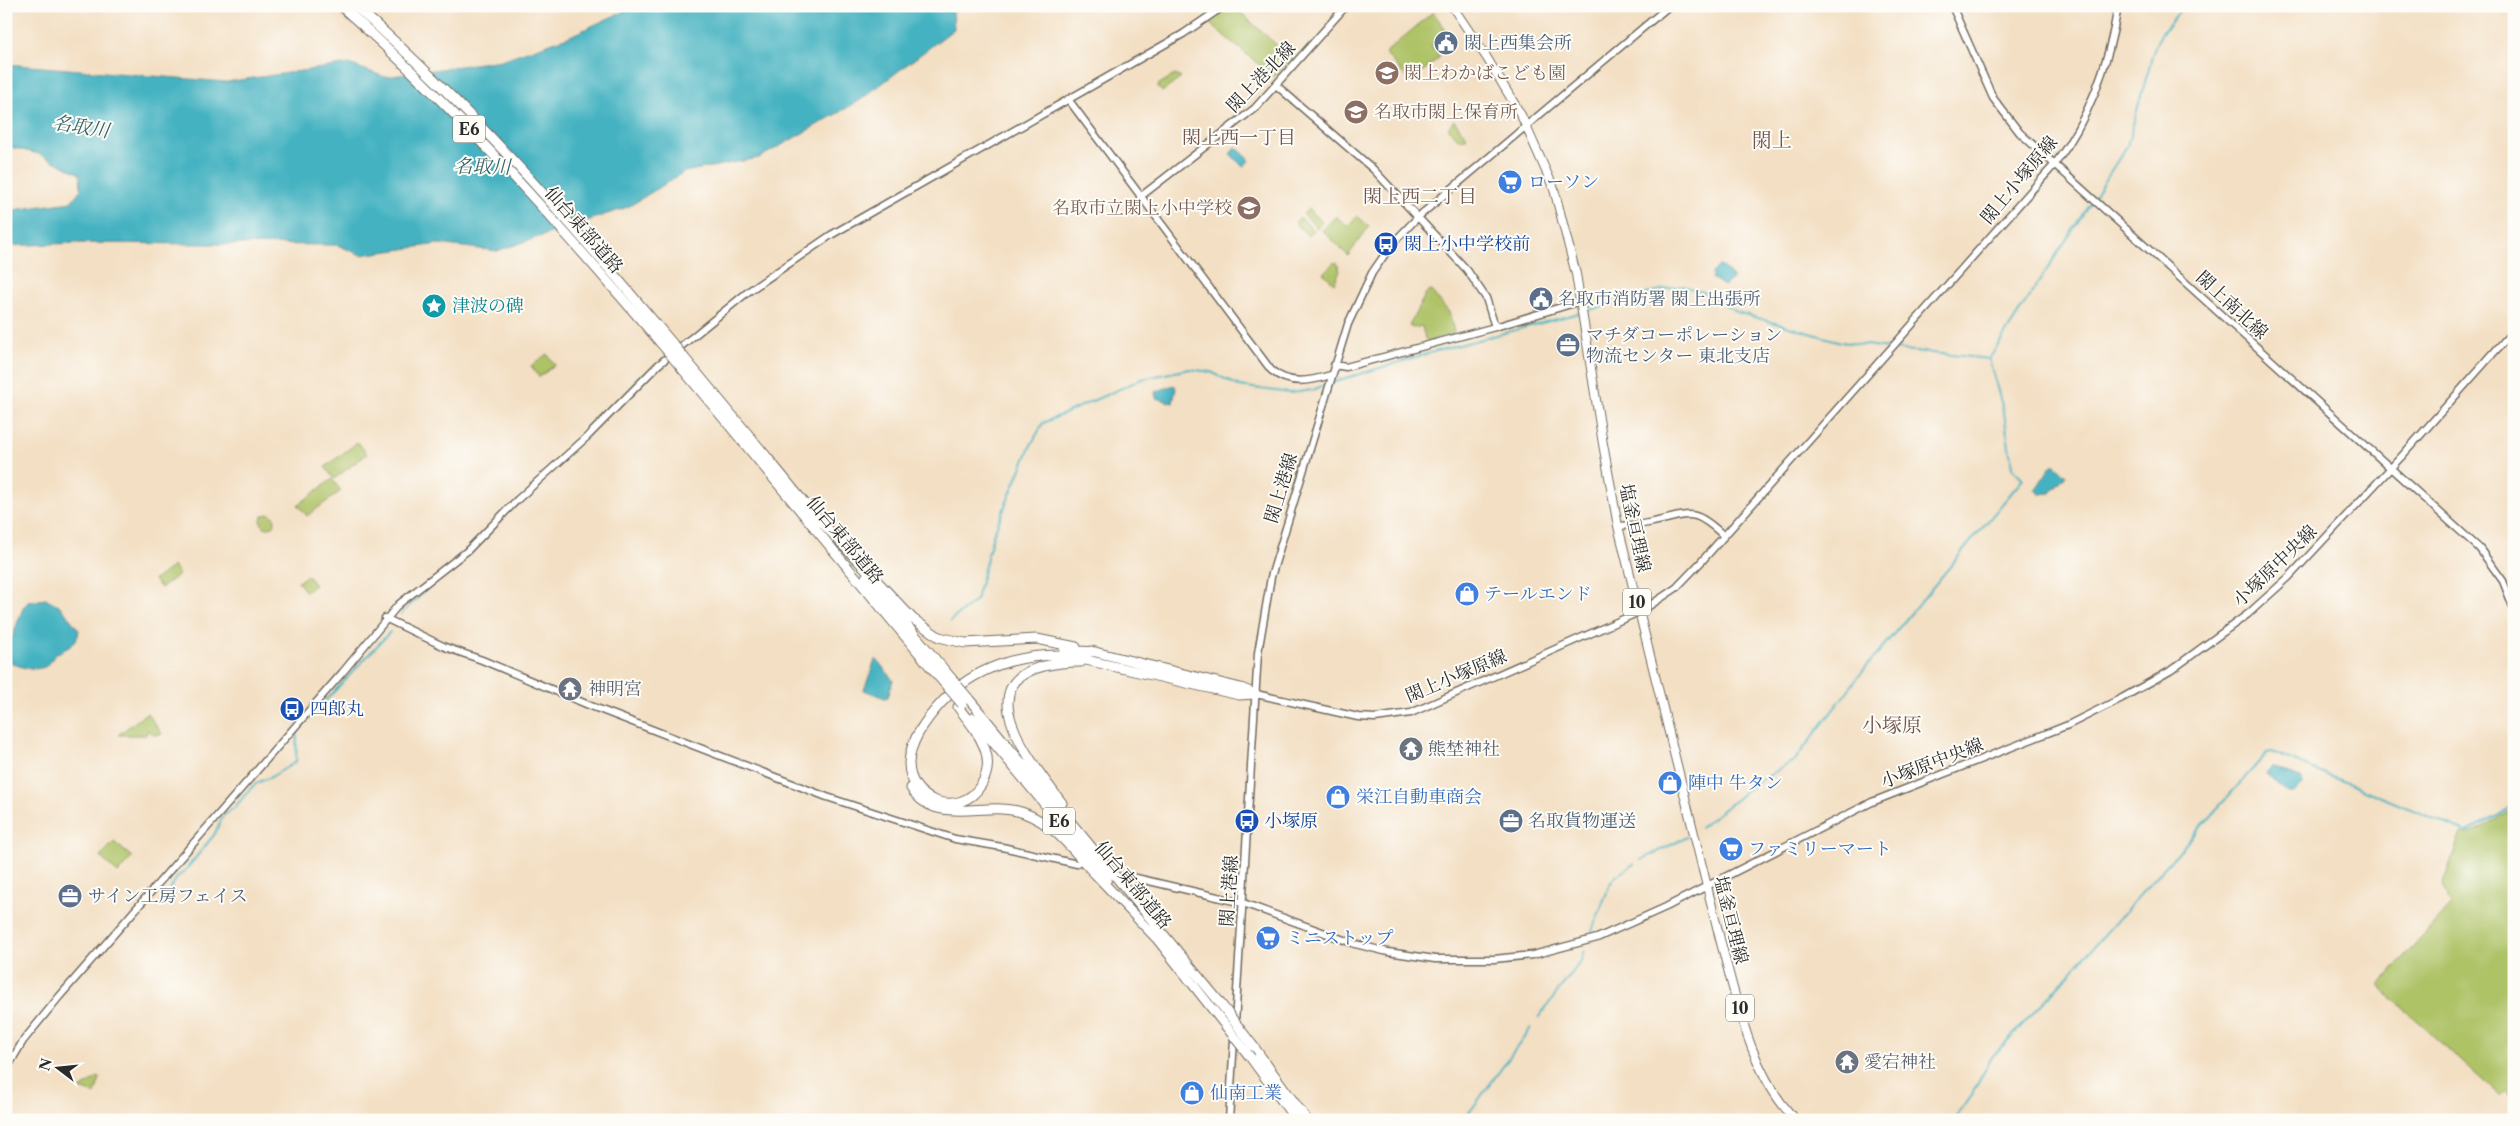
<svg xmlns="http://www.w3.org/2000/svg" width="2520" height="1126" font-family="'Libre Caslon Text','Noto Serif JP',serif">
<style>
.green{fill:#aec266;stroke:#6c7648}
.water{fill:#45b2c1;stroke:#386e76}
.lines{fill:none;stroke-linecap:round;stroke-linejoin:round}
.stream{stroke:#45b2c1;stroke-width:2}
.secondary-tunnel{stroke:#cbbba5;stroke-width:6;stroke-dasharray:6 3;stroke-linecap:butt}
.secondary-casing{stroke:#716a60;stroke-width:9}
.primary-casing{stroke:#716a60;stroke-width:10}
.highway-casing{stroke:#716a60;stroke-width:11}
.secondary{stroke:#fff;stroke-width:6}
.primary{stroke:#fff;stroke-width:8}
.highway{stroke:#fff;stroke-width:9}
.secondary-bridge-casing{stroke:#716a60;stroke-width:9;stroke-linecap:butt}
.highway-bridge-casing{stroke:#716a60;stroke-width:11;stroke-linecap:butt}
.secondary-bridge{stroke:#fff;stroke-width:6}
.highway-bridge{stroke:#fff;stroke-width:9}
.labels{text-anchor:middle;stroke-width:4;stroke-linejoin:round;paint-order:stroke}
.shield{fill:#fdfcf7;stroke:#6a6a68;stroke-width:1}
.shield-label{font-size:16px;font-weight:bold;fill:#2b2b2b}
.service-label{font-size:18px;fill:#4e5e75;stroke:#fdfcf7;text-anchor:start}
.education-label{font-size:18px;fill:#785e54;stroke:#fdfcf7;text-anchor:start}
.street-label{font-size:18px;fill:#2b2b2b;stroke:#fdfcf7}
.shop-label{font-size:18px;fill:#366cbe;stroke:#fdfcf7;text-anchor:start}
.transit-label{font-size:18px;fill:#164399;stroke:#fdfcf7;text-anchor:start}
.culture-label{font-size:18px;fill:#0d838f;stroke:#fdfcf7;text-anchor:start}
.worship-label{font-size:18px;fill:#5b616d;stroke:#fdfcf7;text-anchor:start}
.water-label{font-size:19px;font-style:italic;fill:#356167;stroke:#fdfcf7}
.neighbourhood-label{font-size:19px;fill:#71554f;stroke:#fdfcf7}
.quarter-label{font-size:20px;fill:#71554f;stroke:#fdfcf7}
</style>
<rect width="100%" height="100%" fill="#fdfcf7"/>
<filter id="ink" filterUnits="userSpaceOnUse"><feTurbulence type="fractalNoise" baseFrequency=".02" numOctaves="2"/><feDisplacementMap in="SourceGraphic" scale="10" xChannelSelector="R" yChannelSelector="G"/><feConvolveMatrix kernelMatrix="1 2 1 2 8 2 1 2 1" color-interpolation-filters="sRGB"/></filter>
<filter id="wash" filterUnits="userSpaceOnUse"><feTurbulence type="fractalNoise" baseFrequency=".0096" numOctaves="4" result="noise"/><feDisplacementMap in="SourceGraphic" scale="20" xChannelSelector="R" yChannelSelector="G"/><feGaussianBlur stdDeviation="1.12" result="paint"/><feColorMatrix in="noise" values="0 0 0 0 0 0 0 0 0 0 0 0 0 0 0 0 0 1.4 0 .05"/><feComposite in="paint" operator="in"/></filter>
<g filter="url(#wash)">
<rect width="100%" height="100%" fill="#f3dfc3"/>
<path class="green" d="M 1229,6 L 1238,10 L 1291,58 L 1274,77 L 1210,24 L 1210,20 Z
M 1433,12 L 1448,33 L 1431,46 L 1440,57 L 1410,82 L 1385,53 Z
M 1175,75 L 1181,78 L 1162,92 L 1158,87 L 1159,84 Z
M 1454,120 L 1467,137 L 1462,140 L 1458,139 L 1448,128 Z
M 1309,208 L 1322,222 L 1317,228 L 1303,214 Z
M 1336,216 L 1347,226 L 1357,216 L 1369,226 L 1348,256 L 1322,230 Z
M 1300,217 L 1314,230 L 1308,236 L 1295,223 Z
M 1333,263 L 1337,263 L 1340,271 L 1334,283 L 1323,273 Z
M 1431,291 L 1449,312 L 1454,332 L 1452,335 L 1429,341 L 1425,339 L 1422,326 L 1413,328 L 1409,326 L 1426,293 Z
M 547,354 L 555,365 L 539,377 L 531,366 Z
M 358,442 L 367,454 L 334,479 L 325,467 Z
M 332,479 L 341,491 L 307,516 L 298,505 Z
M261 521a7 7 0 1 1 14 0a7 7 0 1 1-14 0Z
M 173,566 L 179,574 L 161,588 L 154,580 Z
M 307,575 L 315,585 L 306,592 L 298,582 Z
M 147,713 L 162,734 L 154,735 L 148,730 L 146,735 L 118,735 Z
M 2514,806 L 2514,1098 L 2505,1090 L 2500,1096 L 2378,986 L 2451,905 L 2442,886 L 2461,833 C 2475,836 2503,815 2514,806 Z
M 114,842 L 132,857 L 118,873 L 100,857 Z
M 98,1077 L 100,1078 L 95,1094 L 80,1089 Z"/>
<path class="water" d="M 635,6 L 959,6 L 953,12 L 954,29 L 859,101 L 759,158 L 684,172 L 628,207 L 497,251 L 438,244 L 361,255 L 337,245 L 76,243 L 6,246 L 6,211 L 71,202 L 81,189 L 80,174 L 39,154 L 6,146 L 6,64 L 226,82 L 349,64 L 385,77 L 501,60 L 568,37 Z
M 1236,147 L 1250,160 L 1243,167 L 1230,154 Z
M 1720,265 L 1734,278 L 1724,286 L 1712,278 L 1712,273 Z
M 1174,385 L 1176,388 L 1173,403 L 1156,398 L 1155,392 Z
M 2052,465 L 2055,465 L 2066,475 L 2050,493 L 2040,494 L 2035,490 Z
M 45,599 L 59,605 L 79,630 C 78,645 66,648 55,655 C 51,659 49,664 45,667 C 31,671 18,667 6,660 L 6,653 L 23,608 L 28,602 Z
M 875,660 L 877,660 L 893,680 L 888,697 L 885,698 L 864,690 Z
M 2272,766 L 2302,779 L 2303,784 L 2294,793 L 2288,793 L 2265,774 Z"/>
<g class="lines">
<path class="stream" d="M 1586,311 L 1665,289 L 1683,286 L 1703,292 L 1737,312 L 1841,342 L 1889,348
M 1894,349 L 1989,359 L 2127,146 L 2155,46 L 2161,34 L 2184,6
M 1333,382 L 1433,352 L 1579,313
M 401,614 L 427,589
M 950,621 L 976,600 L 993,535 L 1030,447 L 1043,423 L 1142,379 L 1189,369 L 1211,372 L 1239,386 L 1290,393 L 1313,390 L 1328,383
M 1700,828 L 1755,784 L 1795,760 L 1862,672 L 2023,479 L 2012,467 L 2004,413 L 1989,359
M 1641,860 L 1687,837
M 165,897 L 178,876 L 184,872 L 214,835 L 223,816 L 235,807 L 250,789 L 257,783 L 271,777 L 296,762 L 297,731 L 390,632
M 1592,931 L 1610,884 L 1616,876 L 1634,864
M 1538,1018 L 1581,961 L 1584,951
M 1466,1117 L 1531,1028
M 1954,1120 L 1972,1094 L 1992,1057 L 2052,993 L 2267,753 L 2272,752 L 2466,832 L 2499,815 L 2514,802"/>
</g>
</g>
<g filter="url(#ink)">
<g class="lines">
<path class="secondary-tunnel" d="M 1111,872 L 1132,877"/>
<defs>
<path id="secondary" d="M 1952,6 L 1993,98 L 2020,133 L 2479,548 L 2503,581 L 2514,609
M 1277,86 L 1373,169 L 1467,270 L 1486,298 L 1495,327 L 1346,367 L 1334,365
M 1068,99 L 1271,370 C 1290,386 1310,381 1331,375
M 1140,197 L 1255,108 L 1346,6
M 1495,327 L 1581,301
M 1618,526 C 1630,525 1642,525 1653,522 C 1691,514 1693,507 1724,536
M 1646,608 L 1676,588 L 1701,562 L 2055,164 C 2090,117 2109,64 2118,6
M 385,618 L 445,647 L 482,660 L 591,706 L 827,797 L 955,839 L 1002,847 L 1077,864
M 2514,690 L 2514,716
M 1256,694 L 1358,717 L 1375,718 L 1411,713 L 1630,616
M 1132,877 L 1243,903 L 1355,944 L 1388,952 L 1435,959 L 1494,959 L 1533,955 L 1597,938 L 1666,907 L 1872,802 L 2068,725 L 2122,698 L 2170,671 L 2248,614 L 2289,577 L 2401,457 L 2514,330
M 6,1070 L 23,1041 L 59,997 L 342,673 L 399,604 L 467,551 L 517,500 L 588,436 L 658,365 L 749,291 L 831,235 L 1183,34 L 1224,6
M 1229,1120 L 1258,653 L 1271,577 L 1348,324 L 1372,273 L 1392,244 L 1418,217 L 1669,6"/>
<path id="primary" d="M 1452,6 L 1487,58 L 1521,115 L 1554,189 L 1576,274 L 1603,444 L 1618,526 L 1720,939 C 1736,998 1751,1076 1796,1120"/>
<path id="highway" d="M 341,6 C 459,110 563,229 665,348
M 355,6 C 471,107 573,225 672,343
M 766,456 L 816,517
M 759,461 L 939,677
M 813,513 L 913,619 L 939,637 L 965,643 L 1037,639 L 1076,647
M 866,577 L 946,672
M 1064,650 L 1096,652
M 1091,651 L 1241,688 L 1255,694
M 968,698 L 1217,999
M 958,707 C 968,720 979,733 985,749 C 989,761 988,774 981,785 C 960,819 909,802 909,763 C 910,739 928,717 943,701 C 975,667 1020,654 1064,655 L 1239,695 L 1256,694
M 973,718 L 1107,879
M 911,788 C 936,828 987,799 1024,813 C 1055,824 1074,852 1096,875 C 1116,896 1136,917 1156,938
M 1062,803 C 1018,746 958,664 1081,662
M 1154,935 L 1214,1011
M 1253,1046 L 1307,1120
M 1251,1058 L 1296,1120"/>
</defs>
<use href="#secondary" class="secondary-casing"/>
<use href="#primary" class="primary-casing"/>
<use href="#highway" class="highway-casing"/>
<use href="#secondary" class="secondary"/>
<use href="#primary" class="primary"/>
<use href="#highway" class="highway"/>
<defs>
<path id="secondary-bridge" d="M 1630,616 L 1646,608"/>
<path id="highway-bridge" d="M 672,343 L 766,456
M 665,348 L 759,461
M 946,672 L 968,698
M 939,677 L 962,704
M 1217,999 L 1253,1046
M 1214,1011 L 1251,1058"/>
</defs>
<use href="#secondary-bridge" class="secondary-bridge-casing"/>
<use href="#highway-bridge" class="highway-bridge-casing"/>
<use href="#secondary-bridge" class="secondary-bridge"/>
<use href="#highway-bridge" class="highway-bridge"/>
</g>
</g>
<defs>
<symbol id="civic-disc" viewBox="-11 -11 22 22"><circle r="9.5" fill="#5c6f8a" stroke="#fdfcf7"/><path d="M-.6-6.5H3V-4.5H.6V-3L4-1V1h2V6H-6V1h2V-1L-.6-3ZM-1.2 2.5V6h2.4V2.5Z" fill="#fff"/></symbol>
<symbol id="school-disc" viewBox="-11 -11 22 22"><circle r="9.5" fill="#8d6e63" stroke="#fdfcf7"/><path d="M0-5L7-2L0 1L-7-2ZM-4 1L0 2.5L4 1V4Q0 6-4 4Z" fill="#fff"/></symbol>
<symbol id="supermarket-disc" viewBox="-11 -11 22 22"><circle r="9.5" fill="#3f7fe0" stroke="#fdfcf7"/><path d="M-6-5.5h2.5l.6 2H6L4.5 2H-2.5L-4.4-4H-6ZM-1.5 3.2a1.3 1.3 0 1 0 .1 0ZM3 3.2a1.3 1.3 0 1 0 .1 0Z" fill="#fff"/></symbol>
<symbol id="bus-disc" viewBox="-11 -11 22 22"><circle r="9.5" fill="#1a4fb4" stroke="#fdfcf7"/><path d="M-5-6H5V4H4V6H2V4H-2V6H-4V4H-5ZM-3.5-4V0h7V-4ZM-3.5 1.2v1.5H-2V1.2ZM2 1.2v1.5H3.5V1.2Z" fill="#fff"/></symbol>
<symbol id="sight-disc" viewBox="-11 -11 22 22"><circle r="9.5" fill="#0f9aa8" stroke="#fdfcf7"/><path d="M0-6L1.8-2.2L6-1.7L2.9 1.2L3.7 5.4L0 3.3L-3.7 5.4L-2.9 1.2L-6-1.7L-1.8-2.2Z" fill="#fff"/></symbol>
<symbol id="office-disc" viewBox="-11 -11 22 22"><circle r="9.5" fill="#5c6f8a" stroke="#fdfcf7"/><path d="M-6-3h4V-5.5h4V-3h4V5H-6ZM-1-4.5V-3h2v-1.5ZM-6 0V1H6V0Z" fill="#fff"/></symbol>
<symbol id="shop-disc" viewBox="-11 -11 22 22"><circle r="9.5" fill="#3f7fe0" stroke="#fdfcf7"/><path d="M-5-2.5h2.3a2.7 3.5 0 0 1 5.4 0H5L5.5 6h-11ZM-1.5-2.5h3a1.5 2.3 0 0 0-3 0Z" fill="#fff"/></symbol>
<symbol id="temple-disc" viewBox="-11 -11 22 22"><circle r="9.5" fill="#6b7280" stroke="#fdfcf7"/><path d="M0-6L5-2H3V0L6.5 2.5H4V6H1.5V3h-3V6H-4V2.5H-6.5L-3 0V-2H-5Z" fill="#fff"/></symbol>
</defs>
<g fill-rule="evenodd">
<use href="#civic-disc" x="1432" y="29" width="28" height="28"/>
<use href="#school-disc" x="1373" y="59" width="28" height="28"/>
<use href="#school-disc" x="1342" y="98" width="28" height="28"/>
<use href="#supermarket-disc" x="1496" y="168" width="28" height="28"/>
<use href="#school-disc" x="1235" y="194" width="28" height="28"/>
<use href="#bus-disc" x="1372" y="230" width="28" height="28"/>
<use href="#civic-disc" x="1527" y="285" width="28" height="28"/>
<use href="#sight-disc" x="420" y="292" width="28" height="28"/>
<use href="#office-disc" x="1554" y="331" width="28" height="28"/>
<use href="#shop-disc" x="1453" y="580" width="28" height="28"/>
<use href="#temple-disc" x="556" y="675" width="28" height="28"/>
<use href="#bus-disc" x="278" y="695" width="28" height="28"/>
<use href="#temple-disc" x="1397" y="735" width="28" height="28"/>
<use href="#shop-disc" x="1656" y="769" width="28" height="28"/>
<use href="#shop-disc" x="1324" y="783" width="28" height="28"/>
<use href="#bus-disc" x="1233" y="807" width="28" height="28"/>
<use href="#office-disc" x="1497" y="807" width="28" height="28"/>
<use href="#supermarket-disc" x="1717" y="835" width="28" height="28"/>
<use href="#office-disc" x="56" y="882" width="28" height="28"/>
<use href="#supermarket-disc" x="1254" y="924" width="28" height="28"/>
<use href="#temple-disc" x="1833" y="1048" width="28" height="28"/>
<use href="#shop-disc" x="1178" y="1079" width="28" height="28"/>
</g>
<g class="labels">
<g class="shield">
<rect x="453" y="115.5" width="32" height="27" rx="4"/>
<rect x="1623" y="588.5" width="28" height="27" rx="4"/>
<rect x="1043" y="807.5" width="32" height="27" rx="4"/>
<rect x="1726" y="994.5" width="28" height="27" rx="4"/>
</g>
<g class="shield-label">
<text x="469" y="135">E6</text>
<text x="1637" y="608">10</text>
<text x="1059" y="827">E6</text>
<text x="1740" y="1014">10</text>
</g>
<g class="service-label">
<text x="1464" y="49">閖上西集会所</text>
<text x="1558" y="305">名取市消防署 閖上出張所</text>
<text x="1586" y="341">マチダコーポレーション<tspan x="1586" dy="21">物流センター 東北支店</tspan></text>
<text x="1528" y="827">名取貨物運送</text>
<text x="88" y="902">サイン工房フェイス</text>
</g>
<g class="education-label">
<text x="1404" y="79">閖上わかばこども園</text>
<text x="1374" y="118">名取市閖上保育所</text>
<text x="1232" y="214" text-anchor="end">名取市立閖上小中学校</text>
</g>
<g class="street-label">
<text transform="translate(1261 77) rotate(-46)" y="6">閖上港北線</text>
<text transform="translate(2019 180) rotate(-50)" y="6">閖上小塚原線</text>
<text transform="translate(584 230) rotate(49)" y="6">仙台東部道路</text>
<text transform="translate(2232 305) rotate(43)" y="6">閖上南北線</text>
<text transform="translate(1281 488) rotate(-73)" y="6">閖上港線</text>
<text transform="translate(1635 528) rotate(78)" y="6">塩釜亘理線</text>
<text transform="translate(845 540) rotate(50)" y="6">仙台東部道路</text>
<text transform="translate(2275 566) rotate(-44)" y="6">小塚原中央線</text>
<text transform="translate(1456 676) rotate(-23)" y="6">閖上小塚原線</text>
<text transform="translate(1932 763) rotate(-21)" y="6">小塚原中央線</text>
<text transform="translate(1133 885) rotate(50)" y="6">仙台東部道路</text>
<text transform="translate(1229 891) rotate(-86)" y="6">閖上港線</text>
<text transform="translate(1731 920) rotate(76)" y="6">塩釜亘理線</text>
</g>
<g class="shop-label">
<text x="1528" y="188">ローソン</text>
<text x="1484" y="600">テールエンド</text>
<text x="1688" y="789">陣中 牛タン</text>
<text x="1356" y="803">栄江自動車商会</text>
<text x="1748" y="855">ファミリーマート</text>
<text x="1286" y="944">ミニストップ</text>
<text x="1210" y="1099">仙南工業</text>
</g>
<g class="transit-label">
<text x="1404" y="250">閖上小中学校前</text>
<text x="310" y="715">四郎丸</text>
<text x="1264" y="827">小塚原</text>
</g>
<g class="culture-label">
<text x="452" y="312">津波の碑</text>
</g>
<g class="worship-label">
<text x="588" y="695">神明宮</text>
<text x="1428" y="755">熊埜神社</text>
<text x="1864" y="1068">愛宕神社</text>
</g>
<g class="water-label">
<text transform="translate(81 126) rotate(9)" y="7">名取川</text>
<text transform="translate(482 166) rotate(1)" y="7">名取川</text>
</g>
<g class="neighbourhood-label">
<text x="1239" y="144">閖上西一丁目</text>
<text x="1420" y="203">閖上西二丁目</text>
</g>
<g class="quarter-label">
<text x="1772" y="147">閖上</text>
<text x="1892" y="732">小塚原</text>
</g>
</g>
<rect width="2520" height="1126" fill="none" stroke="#fdfcf7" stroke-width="25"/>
<g transform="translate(58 1068) rotate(286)" stroke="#fdfcf7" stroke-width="4" paint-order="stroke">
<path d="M0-4L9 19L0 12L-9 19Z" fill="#2b2b2b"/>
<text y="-8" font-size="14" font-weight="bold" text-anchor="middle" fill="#2b2b2b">N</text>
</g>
</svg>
